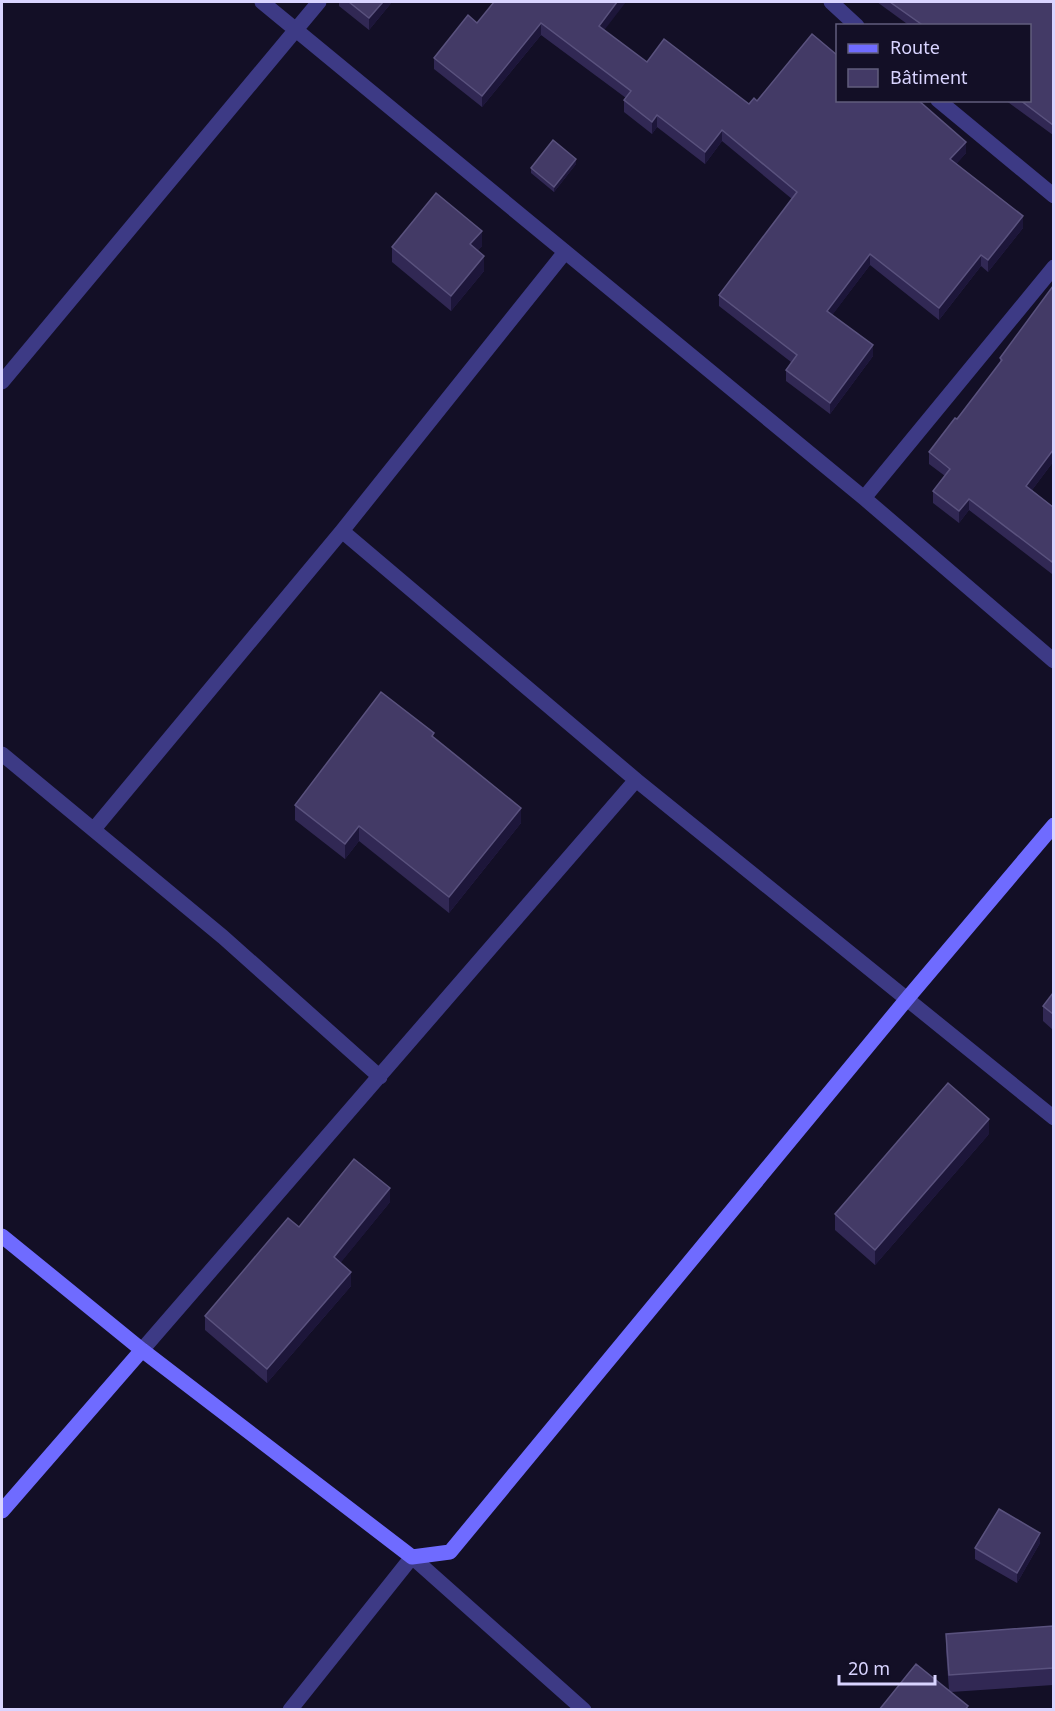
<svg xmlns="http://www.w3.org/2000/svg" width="1055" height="1711" font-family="'Noto Sans',sans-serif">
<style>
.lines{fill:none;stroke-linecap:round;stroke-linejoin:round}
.street{stroke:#3d3a85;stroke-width:15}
.secondary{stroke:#6f6bff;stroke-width:15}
.wall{fill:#312854}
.shaded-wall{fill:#1d163a}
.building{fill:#433a66;stroke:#5a527e;stroke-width:1.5}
</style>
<rect width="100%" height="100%" fill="#130f26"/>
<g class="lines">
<path class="street" d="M 262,2 L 864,498 L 1054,661
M 831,2 L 857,26
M 938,100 L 1054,196
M 2,382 L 319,2
M 864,498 L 1054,267
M 342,531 L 636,780 L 1054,1118
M 2,754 L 223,937 L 380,1077
M 94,829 L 342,531 L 565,252
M 142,1350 L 636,780
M 290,1710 L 412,1557 L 584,1710"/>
<path class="secondary" d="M 2,1236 L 142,1350 L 412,1557 L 450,1552 L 906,1000 L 1054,825
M 2,1511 L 142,1350"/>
</g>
<path class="wall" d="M 339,2 L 392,2 L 369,30 L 339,6 Z
M 494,2 L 604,30 L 647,62 L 749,104 L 757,101 L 837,100 L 966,153 L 956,164 L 1023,228 L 988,272 L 981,266 L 939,320 L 870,265 L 832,315 L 873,356 L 830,414 L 786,381 L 786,370 L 791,362 L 719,306 L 719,295 L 792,199 L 722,141 L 705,164 L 657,127 L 652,134 L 624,112 L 624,100 L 626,98 L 541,35 L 482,107 L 434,69 L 434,58 L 477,23 Z
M 877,2 L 1053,2 L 1053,135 L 1005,100 L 1029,100 L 1029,26 L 910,26 Z
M 576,164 L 554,192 L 531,173 L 531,168 Z
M 482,246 L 478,250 L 484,271 L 451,311 L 392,262 L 392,247 Z
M 1053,286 L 1053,462 L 1032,490 L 1053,507 L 1052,574 L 969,510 L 959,523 L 933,503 L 933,491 L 945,476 L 929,464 L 929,452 L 957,419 L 1000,363 L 1000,358 Z
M 434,738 L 521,823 L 449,913 L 359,841 L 345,859 L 295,820 L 295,805 Z
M 1053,993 L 1053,1030 L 1043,1021 L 1043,1006 Z
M 989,1134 L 875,1265 L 835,1230 L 835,1214 Z
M 390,1202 L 340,1263 L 351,1286 L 267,1383 L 205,1330 L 205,1316 L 299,1227 Z
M 1040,1543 L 1017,1583 L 975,1559 L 975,1548 Z
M 1053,1626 L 1053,1685 L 951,1692 L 968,1710 L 949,1690 L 946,1651 L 946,1634 Z"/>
<path class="shaded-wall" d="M 383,2 L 392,2 L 369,30 L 369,18 Z
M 617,2 L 626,2 L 599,37 L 599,26 Z
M 541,23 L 541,35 L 482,107 L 482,96 Z
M 657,115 L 657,127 L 652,134 L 652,122 Z
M 722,130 L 722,141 L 705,164 L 705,152 Z
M 966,142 L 966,153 L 950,171 L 950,159 Z
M 576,159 L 576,164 L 554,192 L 554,187 Z
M 1023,216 L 1023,228 L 988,272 L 988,260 Z
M 482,231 L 482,246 L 470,259 L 470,244 Z
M 870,254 L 870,265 L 827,322 L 827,311 Z
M 981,255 L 981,266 L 939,320 L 939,308 Z
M 484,256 L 484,271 L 451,311 L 451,296 Z
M 873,345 L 873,356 L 830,414 L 830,403 Z
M 1053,450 L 1053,462 L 1026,498 L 1026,486 Z
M 969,499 L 969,510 L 959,523 L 959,511 Z
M 1053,559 L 1053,571 L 1052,574 L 1052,562 Z
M 521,808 L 521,823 L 449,913 L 449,897 Z
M 359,826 L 359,841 L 345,859 L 345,844 Z
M 989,1119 L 989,1134 L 875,1265 L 875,1250 Z
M 390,1188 L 390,1202 L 334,1271 L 334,1257 Z
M 351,1272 L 351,1286 L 267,1383 L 267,1369 Z
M 1040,1533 L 1040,1543 L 1017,1583 L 1017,1573 Z"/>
<path class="building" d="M 349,2 L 383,2 L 369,18 Z
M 494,2 L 617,2 L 599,26 L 647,62 L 664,39 L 749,104 L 754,98 L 757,101 L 812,34 L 837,55 L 837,100 L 918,100 L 966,142 L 950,159 L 1023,216 L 988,260 L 981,255 L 939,308 L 870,254 L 827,311 L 873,345 L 830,403 L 786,370 L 797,355 L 719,295 L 797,192 L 722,130 L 705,152 L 657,115 L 652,122 L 624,100 L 631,91 L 541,23 L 482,96 L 434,58 L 468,15 L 477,23 Z
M 890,2 L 1053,2 L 1053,125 L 1020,100 L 1029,100 L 1029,26 L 924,26 Z
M 553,140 L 576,159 L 554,187 L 531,168 Z
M 436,193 L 482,231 L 470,244 L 484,256 L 451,296 L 392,247 Z
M 1053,286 L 1053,450 L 1026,486 L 1053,507 L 1053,559 L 1052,562 L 969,499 L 959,511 L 933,491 L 950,469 L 929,452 L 955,418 L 957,419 L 1002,360 L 1000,358 Z
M 381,692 L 434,733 L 432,736 L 521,808 L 449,897 L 359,826 L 345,844 L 295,805 Z
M 1053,993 L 1053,1014 L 1043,1006 Z
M 948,1083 L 989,1119 L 875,1250 L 835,1214 Z
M 354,1159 L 390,1188 L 334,1257 L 351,1272 L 267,1369 L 205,1316 L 288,1218 L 299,1227 Z
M 999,1509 L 1040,1533 L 1017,1573 L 975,1548 Z
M 1053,1626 L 1053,1668 L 949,1675 L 946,1634 Z
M 916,1664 L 968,1706 L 965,1710 L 879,1710 Z"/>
<rect width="1055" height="1711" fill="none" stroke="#d9d4ff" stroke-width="6"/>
<rect x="836" y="24" width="195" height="78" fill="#130f26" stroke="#625e7d" stroke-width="1.5"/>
<rect x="848" y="44" width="30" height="9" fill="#6f6bff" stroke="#625e7d" stroke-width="1.5"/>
<text x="890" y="54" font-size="18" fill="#d9d4ff">Route</text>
<rect x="848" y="69" width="30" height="18" fill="#433a66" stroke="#625e7d" stroke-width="1.5"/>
<text x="890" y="84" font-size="18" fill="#d9d4ff">Bâtiment</text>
<path d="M839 1675v9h96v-9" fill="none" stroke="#d9d4ff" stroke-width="3"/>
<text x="848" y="1675" font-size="18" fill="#d9d4ff" stroke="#130f26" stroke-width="4.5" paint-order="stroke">20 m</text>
</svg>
